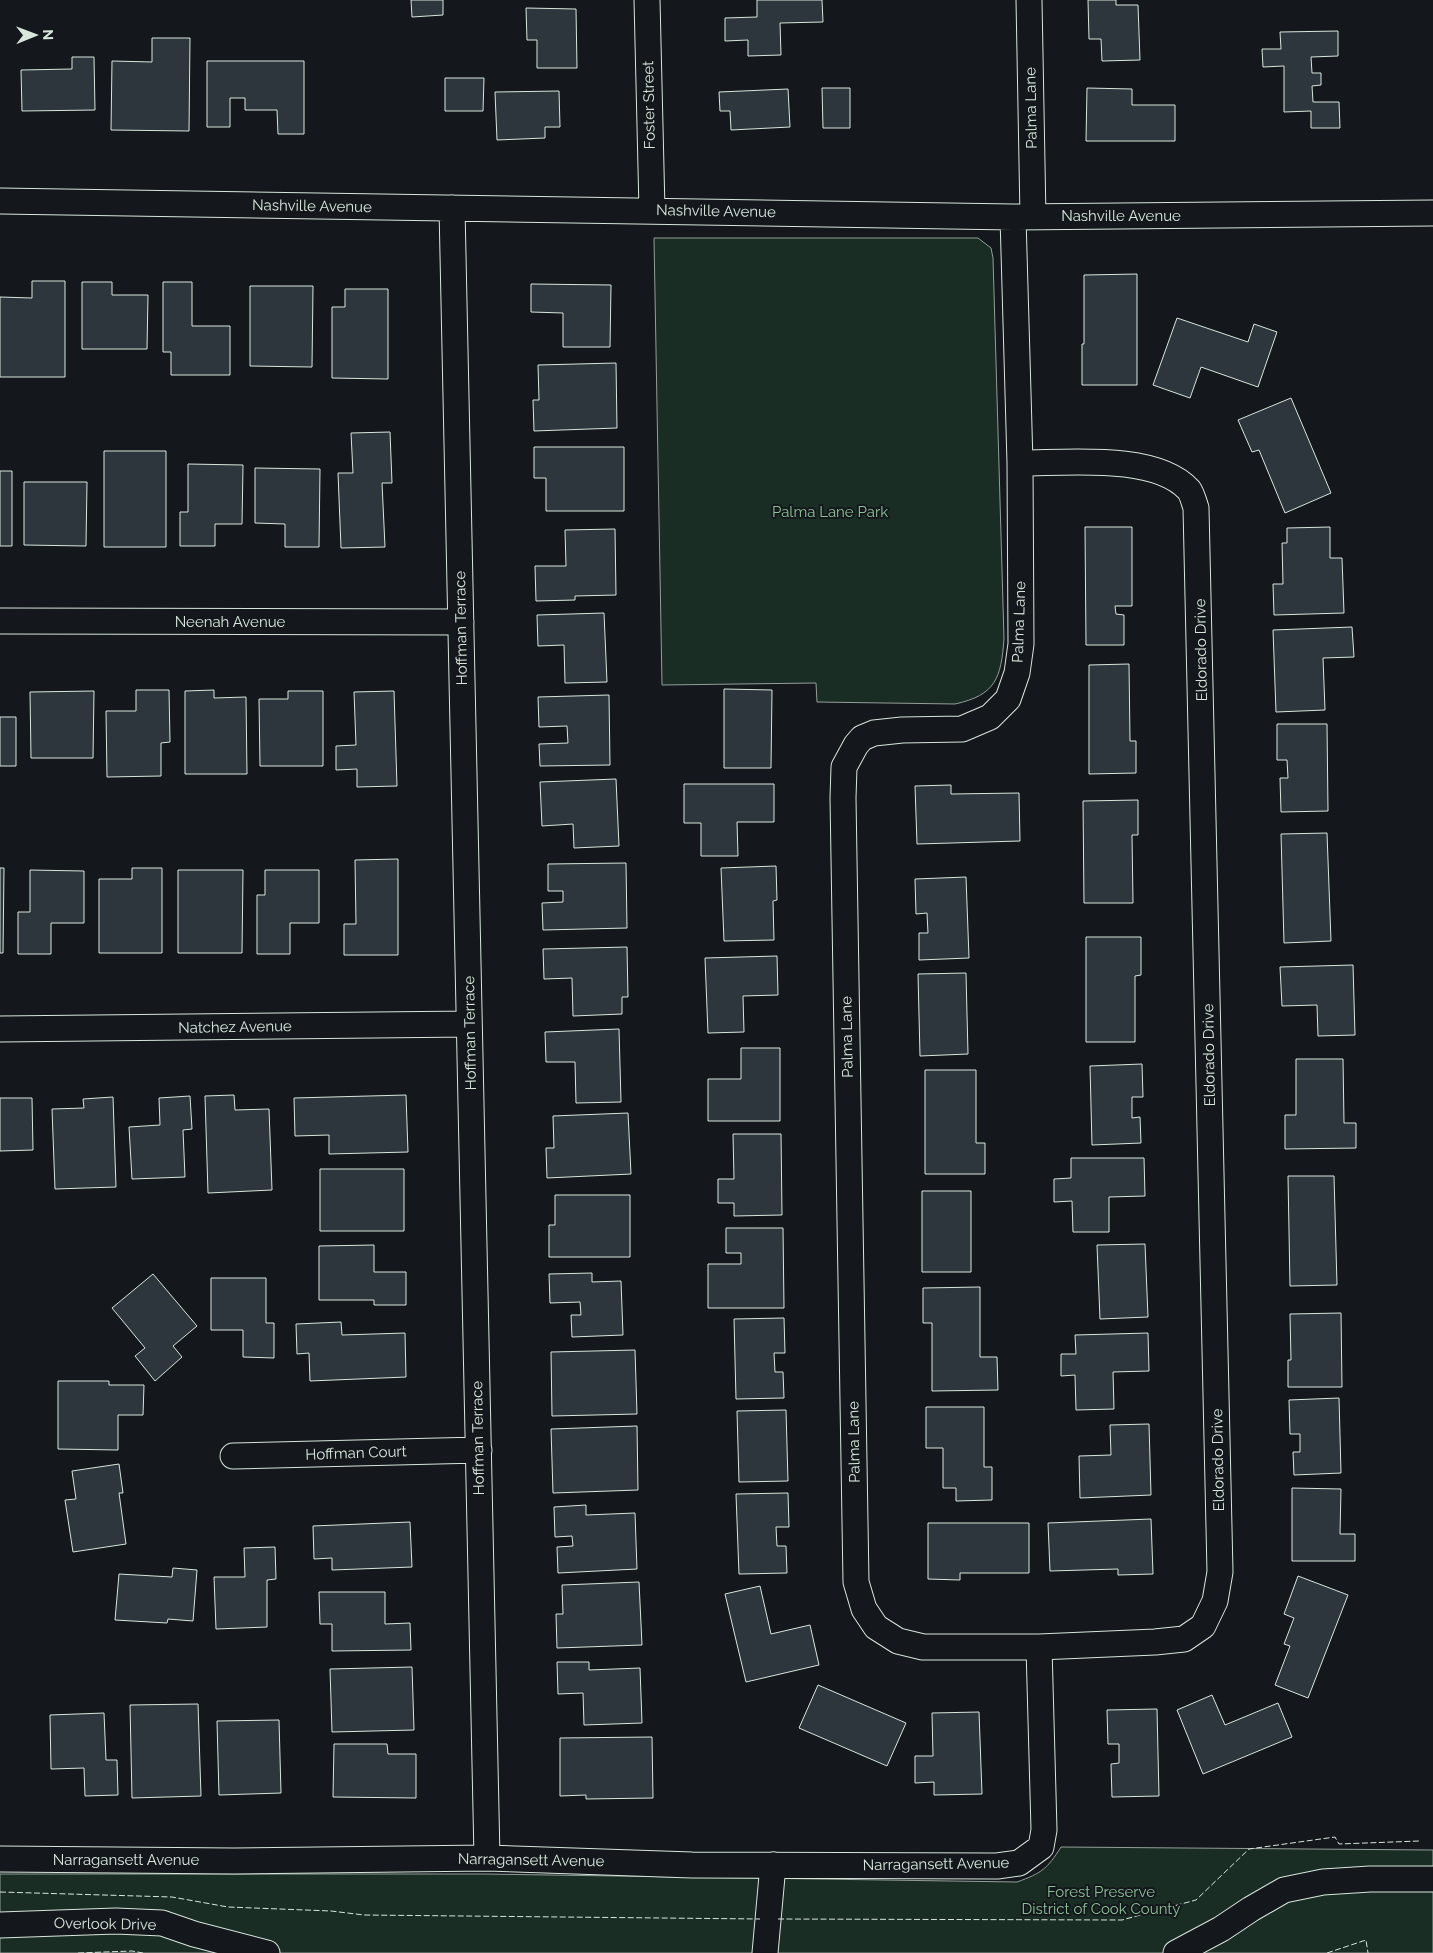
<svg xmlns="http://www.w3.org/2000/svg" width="1433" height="1953" font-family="Raleway,sans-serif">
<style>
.green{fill:#1a2d24;stroke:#939e99}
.building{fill:#2c363c;stroke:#d8e6dc}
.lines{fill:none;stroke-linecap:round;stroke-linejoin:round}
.minor-casing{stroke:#d8e6dc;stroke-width:27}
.minor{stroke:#14181c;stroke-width:25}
.fence{stroke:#d8e6dc;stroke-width:1;stroke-dasharray:6 2.5;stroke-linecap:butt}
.labels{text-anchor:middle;stroke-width:4;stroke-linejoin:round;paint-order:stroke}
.street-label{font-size:15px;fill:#d8e6dc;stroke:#14181c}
.park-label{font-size:15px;fill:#8ac095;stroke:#14181c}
</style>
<rect width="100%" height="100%" fill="#14181c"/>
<path class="green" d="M 654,238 L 978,238 L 991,248 L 993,258 L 1004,639 C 1001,678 996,695 955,704 L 817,702 L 816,683 L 662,685 Z
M 1061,1847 L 1433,1850 L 1433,1953 L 0,1953 L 0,1874 L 483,1874 L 1017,1882 C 1042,1873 1047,1869 1061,1847 Z"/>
<path class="building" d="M 411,0 L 443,0 L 443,15 L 412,17 Z
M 757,0 L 822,0 L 823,22 L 780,23 L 781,55 L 748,56 L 748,40 L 725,41 L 725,18 L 757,17 Z
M 1088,0 L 1116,0 L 1116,5 L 1138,5 L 1140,60 L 1102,61 L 1101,39 L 1089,39 Z
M 526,8 L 576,9 L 577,68 L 537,68 L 537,40 L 527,40 Z
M 1338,31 L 1338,56 L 1311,57 L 1312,73 L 1321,73 L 1321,85 L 1312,86 L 1313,102 L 1339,102 L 1340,128 L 1311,128 L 1311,111 L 1284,112 L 1284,66 L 1263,67 L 1262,49 L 1281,49 L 1280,32 Z
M 152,38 L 190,38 L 189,131 L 111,130 L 112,61 L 152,62 Z
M 72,57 L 94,57 L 95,110 L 22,111 L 21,70 L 72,69 Z
M 207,61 L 304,61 L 304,134 L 278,134 L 277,110 L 245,110 L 245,98 L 230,98 L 230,127 L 207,127 Z
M 445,78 L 484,78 L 483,111 L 445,111 Z
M 822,88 L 850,88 L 850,128 L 823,128 Z
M 1087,88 L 1132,89 L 1132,105 L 1175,105 L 1175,141 L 1086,141 Z
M 788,89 L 790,127 L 731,130 L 730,111 L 720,111 L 719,92 Z
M 559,91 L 560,127 L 545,127 L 545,138 L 497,140 L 495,92 Z
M 1137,274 L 1137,385 L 1082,385 L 1082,344 L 1084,344 L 1084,275 Z
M 32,281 L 65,281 L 65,377 L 0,377 L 0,297 L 32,298 Z
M 82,282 L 112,282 L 112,295 L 148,295 L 147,349 L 82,349 Z
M 163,282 L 192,282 L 192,326 L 230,326 L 230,375 L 171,375 L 171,352 L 163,352 Z
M 531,284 L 611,285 L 610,347 L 563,347 L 563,313 L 531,312 Z
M 250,286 L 313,286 L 312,367 L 250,366 Z
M 345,289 L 388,289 L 388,379 L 332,378 L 332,307 L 345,307 Z
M 1177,318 L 1248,342 L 1254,324 L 1277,332 L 1258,387 L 1201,367 L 1190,398 L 1153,385 Z
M 616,363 L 617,428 L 534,431 L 533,400 L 539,400 L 538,365 Z
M 1291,398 L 1331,493 L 1285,513 L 1259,450 L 1252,452 L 1238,420 Z
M 390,432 L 392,483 L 382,483 L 385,547 L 341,548 L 338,473 L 353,473 L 351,433 Z
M 534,447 L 624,447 L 624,511 L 546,511 L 546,478 L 534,478 Z
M 104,451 L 166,451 L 166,547 L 104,547 Z
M 188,464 L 243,465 L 242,524 L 215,524 L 215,546 L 180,546 L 180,512 L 188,512 Z
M 255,468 L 320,469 L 319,547 L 285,547 L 285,524 L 255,523 Z
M 0,471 L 12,471 L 12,546 L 0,546 Z
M 24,482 L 87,482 L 86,546 L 24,545 Z
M 1085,527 L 1132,527 L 1132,606 L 1115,606 L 1116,614 L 1124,615 L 1124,645 L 1086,645 Z
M 1330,527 L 1330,558 L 1342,558 L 1344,613 L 1274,615 L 1273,584 L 1283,584 L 1282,543 L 1287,543 L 1287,528 Z
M 615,529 L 616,595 L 575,596 L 575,600 L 536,601 L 535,566 L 566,566 L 565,530 Z
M 604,613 L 607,682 L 565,683 L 564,645 L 538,646 L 537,615 Z
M 1352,627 L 1354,657 L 1323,658 L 1325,710 L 1276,712 L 1273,630 Z
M 1129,664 L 1130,741 L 1136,741 L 1136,773 L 1089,774 L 1089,665 Z
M 724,689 L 772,690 L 771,768 L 724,768 Z
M 136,690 L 169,690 L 170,742 L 161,743 L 161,776 L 107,777 L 106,711 L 136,711 Z
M 214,690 L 214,698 L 246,697 L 247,774 L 185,774 L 185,691 Z
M 94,691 L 93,758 L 31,758 L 30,692 Z
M 288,691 L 323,691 L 323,766 L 260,766 L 259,699 L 288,699 Z
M 394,691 L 397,786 L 357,787 L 357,769 L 336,770 L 336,746 L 356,745 L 354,692 Z
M 609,695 L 610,765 L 540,766 L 539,744 L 568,743 L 567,726 L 539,727 L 538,697 Z
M 0,717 L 16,717 L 16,766 L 0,766 Z
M 1277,724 L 1327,724 L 1328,811 L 1281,812 L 1280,778 L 1288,778 L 1287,760 L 1277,760 Z
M 616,779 L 619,846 L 574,848 L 573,824 L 542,826 L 540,782 Z
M 684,784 L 774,784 L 774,822 L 737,822 L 738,856 L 701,856 L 701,823 L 684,823 Z
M 951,785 L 951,794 L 1019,793 L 1020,841 L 917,844 L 915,786 Z
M 1138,800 L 1138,835 L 1132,835 L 1133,903 L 1084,903 L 1083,801 Z
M 1327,833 L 1331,941 L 1284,943 L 1281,834 Z
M 398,859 L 398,955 L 344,955 L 344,924 L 356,924 L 355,860 Z
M 626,863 L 627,928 L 543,930 L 542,903 L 563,902 L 563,891 L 548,891 L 548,864 Z
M 776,866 L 777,900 L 773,901 L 774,940 L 724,941 L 721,868 Z
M 0,868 L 4,868 L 3,953 L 0,953 Z
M 132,868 L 162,868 L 162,953 L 99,953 L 99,879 L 132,879 Z
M 30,870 L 84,871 L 84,923 L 51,923 L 51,954 L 18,954 L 18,912 L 30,912 Z
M 178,870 L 243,870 L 242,953 L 178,953 Z
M 265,870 L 319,870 L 319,923 L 290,923 L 290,954 L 257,954 L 257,895 L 265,895 Z
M 966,877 L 969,958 L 919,960 L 919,933 L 928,933 L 927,913 L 916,914 L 915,879 Z
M 1086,937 L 1141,937 L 1141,975 L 1135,976 L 1135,1042 L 1086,1042 Z
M 627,947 L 628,997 L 622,997 L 622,1014 L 573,1016 L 572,978 L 544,979 L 543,949 Z
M 777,956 L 778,995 L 743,996 L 744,1032 L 708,1033 L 705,958 Z
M 1353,965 L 1355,1035 L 1318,1036 L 1317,1005 L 1282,1006 L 1280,967 Z
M 966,973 L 968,1054 L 920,1056 L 918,974 Z
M 619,1029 L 621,1102 L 576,1103 L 575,1062 L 546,1062 L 545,1032 Z
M 741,1048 L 780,1048 L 780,1121 L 708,1121 L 708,1079 L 741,1079 Z
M 1296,1059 L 1343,1059 L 1344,1123 L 1356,1123 L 1356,1148 L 1285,1149 L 1285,1115 L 1296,1115 Z
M 1142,1064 L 1143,1097 L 1132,1097 L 1132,1118 L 1140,1117 L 1141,1143 L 1092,1145 L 1090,1066 Z
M 925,1070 L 976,1070 L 976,1143 L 985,1143 L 985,1174 L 925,1174 Z
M 234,1095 L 235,1110 L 269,1109 L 272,1190 L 208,1193 L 205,1096 Z
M 406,1095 L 408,1152 L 329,1154 L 329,1135 L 295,1136 L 294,1098 Z
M 190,1096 L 192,1129 L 183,1130 L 185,1177 L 132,1179 L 129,1127 L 160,1125 L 159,1098 Z
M 113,1097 L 116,1187 L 55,1189 L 52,1109 L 84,1108 L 83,1099 Z
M 0,1098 L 32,1098 L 33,1150 L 0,1151 Z
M 628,1113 L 631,1174 L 547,1178 L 546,1148 L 554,1148 L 553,1116 Z
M 733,1134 L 781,1134 L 782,1215 L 734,1216 L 734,1203 L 718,1203 L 718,1179 L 734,1179 Z
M 1071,1158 L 1144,1158 L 1145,1196 L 1109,1197 L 1109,1232 L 1073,1232 L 1072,1201 L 1054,1202 L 1054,1179 L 1071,1178 Z
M 320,1169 L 404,1169 L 404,1231 L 320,1231 Z
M 1288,1176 L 1334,1176 L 1337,1285 L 1290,1286 Z
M 922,1191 L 971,1191 L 971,1272 L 922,1272 Z
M 555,1195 L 630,1195 L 630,1257 L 549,1257 L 549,1225 L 555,1225 Z
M 726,1228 L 783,1228 L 784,1308 L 708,1308 L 708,1264 L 741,1264 L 741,1253 L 726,1253 Z
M 1145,1244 L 1148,1317 L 1100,1319 L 1097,1245 Z
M 374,1245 L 374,1272 L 406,1272 L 406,1305 L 374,1305 L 374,1300 L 319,1300 L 319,1246 Z
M 592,1273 L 592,1282 L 621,1281 L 623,1335 L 572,1337 L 571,1315 L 581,1315 L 580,1302 L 550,1303 L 549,1274 Z
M 153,1274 L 197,1326 L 173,1346 L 182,1357 L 155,1381 L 135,1356 L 145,1348 L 112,1308 Z
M 211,1278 L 266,1278 L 266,1323 L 274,1323 L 274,1358 L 243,1357 L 243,1330 L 211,1330 Z
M 980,1287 L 980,1357 L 997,1357 L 998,1390 L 932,1391 L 932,1323 L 923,1323 L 923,1288 Z
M 1341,1313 L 1342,1387 L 1288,1387 L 1288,1360 L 1291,1360 L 1290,1314 Z
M 784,1318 L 785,1353 L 774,1353 L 775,1372 L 783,1372 L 784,1398 L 736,1399 L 734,1319 Z
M 341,1322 L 342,1335 L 405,1333 L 406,1377 L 310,1381 L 309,1353 L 297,1354 L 296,1324 Z
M 1148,1333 L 1149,1371 L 1113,1372 L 1114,1409 L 1076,1410 L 1075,1375 L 1061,1376 L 1061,1354 L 1076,1354 L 1075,1335 Z
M 635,1350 L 637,1414 L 552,1416 L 551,1352 Z
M 58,1381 L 109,1381 L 109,1385 L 144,1385 L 143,1415 L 118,1415 L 118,1450 L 58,1449 Z
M 1339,1398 L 1341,1473 L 1294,1475 L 1293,1452 L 1300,1452 L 1300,1434 L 1290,1434 L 1289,1400 Z
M 926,1407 L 984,1407 L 984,1467 L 992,1467 L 992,1500 L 956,1501 L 956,1488 L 943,1488 L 943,1448 L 926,1448 Z
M 786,1410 L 788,1481 L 739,1482 L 737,1411 Z
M 1149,1424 L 1151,1495 L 1080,1498 L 1079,1456 L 1111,1455 L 1110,1425 Z
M 637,1426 L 638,1490 L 553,1493 L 551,1429 Z
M 119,1464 L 123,1493 L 119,1493 L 126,1544 L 73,1552 L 65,1500 L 76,1499 L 72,1471 Z
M 1292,1488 L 1341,1489 L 1340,1534 L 1355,1534 L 1355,1561 L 1292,1561 Z
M 788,1493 L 789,1527 L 776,1527 L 777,1546 L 786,1546 L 787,1573 L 739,1574 L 736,1494 Z
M 586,1505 L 586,1515 L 635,1513 L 637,1569 L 558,1573 L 557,1547 L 573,1546 L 572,1536 L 555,1537 L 554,1507 Z
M 1151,1519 L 1153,1574 L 1118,1575 L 1118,1569 L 1050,1571 L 1048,1523 Z
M 410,1522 L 412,1567 L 332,1570 L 332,1558 L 314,1559 L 313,1526 Z
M 928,1523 L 1029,1523 L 1029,1573 L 960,1573 L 960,1580 L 928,1579 Z
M 275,1547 L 276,1579 L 267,1580 L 267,1627 L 216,1629 L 214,1577 L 245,1577 L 244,1548 Z
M 173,1568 L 197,1570 L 193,1621 L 168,1619 L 167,1623 L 115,1620 L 119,1574 L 172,1577 Z
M 1298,1576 L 1348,1595 L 1308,1698 L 1275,1685 L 1290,1646 L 1284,1644 L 1294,1618 L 1284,1614 Z
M 639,1582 L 642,1645 L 557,1648 L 556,1614 L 563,1614 L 562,1585 Z
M 760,1586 L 771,1634 L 810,1625 L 819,1665 L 746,1682 L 725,1594 Z
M 319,1592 L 385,1592 L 385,1624 L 410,1623 L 411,1650 L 332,1651 L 332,1624 L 320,1624 Z
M 557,1662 L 589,1662 L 589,1670 L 640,1668 L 642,1723 L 584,1725 L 583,1693 L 558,1694 Z
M 412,1667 L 414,1730 L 332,1732 L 330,1669 Z
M 818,1685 L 906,1723 L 887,1766 L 799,1728 Z
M 1212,1695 L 1225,1725 L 1278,1703 L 1292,1737 L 1203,1774 L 1177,1710 Z
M 198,1704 L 201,1796 L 132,1798 L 130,1705 Z
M 1157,1709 L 1159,1796 L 1112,1797 L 1111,1764 L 1119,1763 L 1119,1744 L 1108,1744 L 1107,1710 Z
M 979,1712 L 982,1794 L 934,1795 L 934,1782 L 915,1783 L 915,1756 L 933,1756 L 932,1713 Z
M 104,1713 L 106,1760 L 117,1760 L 118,1795 L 85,1796 L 84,1768 L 51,1769 L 50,1715 Z
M 279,1720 L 281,1793 L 219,1795 L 217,1721 Z
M 652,1737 L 653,1798 L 586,1799 L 586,1795 L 560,1796 L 560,1738 Z
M 334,1744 L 387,1744 L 388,1754 L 416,1754 L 416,1798 L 333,1797 Z"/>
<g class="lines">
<defs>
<path id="minor" d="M 647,0 L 652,210
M 1029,0 L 1033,217
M 0,201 L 1013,217 L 1433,213
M 452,208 L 487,1858
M 1013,217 L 1020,463 L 1021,644 L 1017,673 L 1008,699 L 990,717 L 962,729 L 902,730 L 874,733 L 862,738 L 856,745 L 844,767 L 843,798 L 856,1582 L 864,1609 L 876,1627 L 898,1641 L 923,1647 L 1039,1647 L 1155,1642 L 1184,1639 L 1203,1626 L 1215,1601 L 1220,1572 L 1196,508 C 1194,502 1192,494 1189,490 C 1156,453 1067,463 1020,463
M 0,621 L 461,622
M 0,1029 L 469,1024
M 233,1456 L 479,1450
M 0,1859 L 234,1861 L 487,1858 L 692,1865 L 997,1866 L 1019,1863 L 1041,1847 L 1044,1830 L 1039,1647
M 0,1925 L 116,1921 L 162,1923 L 194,1934 L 267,1953
M 765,1953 L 773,1865
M 1176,1953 L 1221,1929 L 1251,1909 L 1284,1890 L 1323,1882 L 1370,1879 L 1433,1879"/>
</defs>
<use href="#minor" class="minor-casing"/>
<use href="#minor" class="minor"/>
<path class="fence" d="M 0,1892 L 172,1897 L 228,1907 L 331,1911 L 364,1915 L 760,1919
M 778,1919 L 1122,1920 L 1196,1900 L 1249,1849 L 1335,1837 L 1339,1844 L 1419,1841
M 78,1953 L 132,1951 L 143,1953
M 1327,1953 L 1366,1940 L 1368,1953"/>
</g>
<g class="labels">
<g class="street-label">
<text transform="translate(649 105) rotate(-91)" y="5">Foster Street</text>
<text transform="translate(1031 108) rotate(-91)" y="5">Palma Lane</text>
<text transform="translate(312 206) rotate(1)" y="5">Nashville Avenue</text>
<text transform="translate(716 211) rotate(1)" y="5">Nashville Avenue</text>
<text x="1121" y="221">Nashville Avenue</text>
<text x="230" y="627">Neenah Avenue</text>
<text transform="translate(1019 622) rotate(-88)" y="5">Palma Lane</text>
<text transform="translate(461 628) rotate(-91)" y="5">Hoffman Terrace</text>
<text transform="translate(1201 650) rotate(-91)" y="5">Eldorado Drive</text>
<text transform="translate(235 1027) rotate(-1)" y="5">Natchez Avenue</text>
<text transform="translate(470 1033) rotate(-91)" y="5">Hoffman Terrace</text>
<text transform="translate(847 1037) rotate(-91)" y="5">Palma Lane</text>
<text transform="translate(1209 1055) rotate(-91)" y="5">Eldorado Drive</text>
<text transform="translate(478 1438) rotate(-91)" y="5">Hoffman Terrace</text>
<text transform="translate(854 1442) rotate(-91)" y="5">Palma Lane</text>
<text transform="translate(356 1453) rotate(-2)" y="5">Hoffman Court</text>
<text transform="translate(1218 1460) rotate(-91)" y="5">Eldorado Drive</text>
<text x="126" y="1865">Narragansett Avenue</text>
<text transform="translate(531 1860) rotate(1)" y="5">Narragansett Avenue</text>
<text transform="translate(936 1864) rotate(-1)" y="5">Narragansett Avenue</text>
<text transform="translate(105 1924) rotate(1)" y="5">Overlook Drive</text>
</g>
<g class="park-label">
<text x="830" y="517">Palma Lane Park</text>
<text x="1101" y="1897">Forest Preserve<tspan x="1101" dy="17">District of Cook County</tspan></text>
</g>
</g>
<g transform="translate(35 35) rotate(89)" stroke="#14181c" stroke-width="4" paint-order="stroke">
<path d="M0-4L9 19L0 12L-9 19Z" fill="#d8e6dc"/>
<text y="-8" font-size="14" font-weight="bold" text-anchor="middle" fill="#d8e6dc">N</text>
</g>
</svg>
